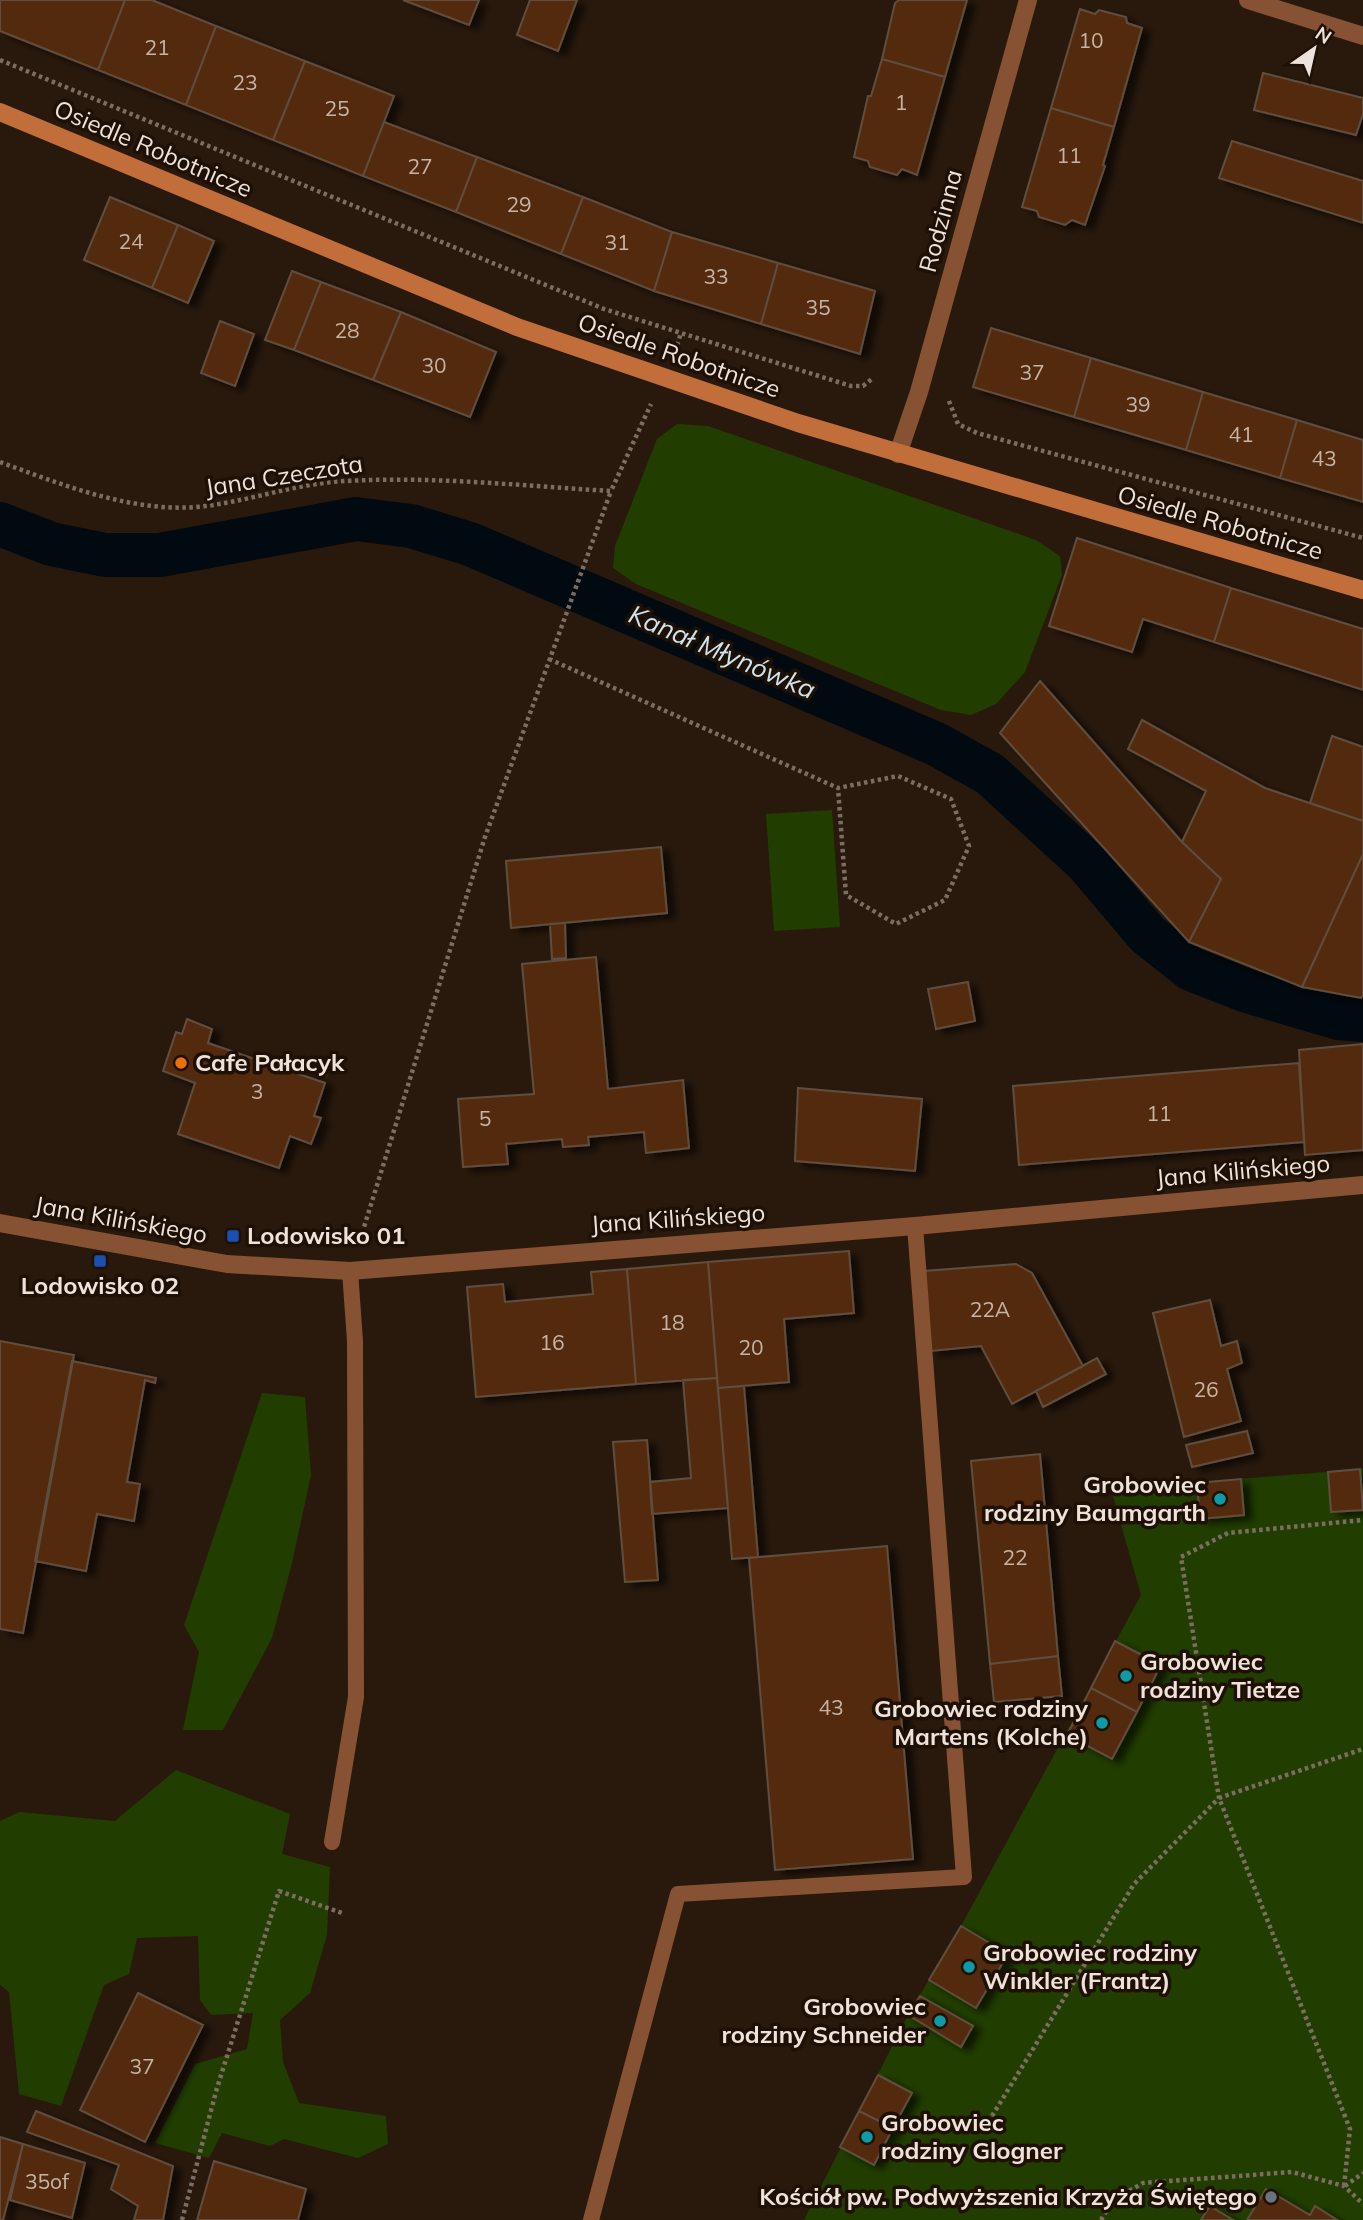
<svg xmlns="http://www.w3.org/2000/svg" width="1363" height="2220" font-family="Mulish,sans-serif">
<style>
.green{fill:#213e00}
.lines{fill:none;stroke-linecap:round;stroke-linejoin:round}
.canal{stroke:#010a10;stroke-width:44}
.building{fill:#532c08;stroke:#604e40;stroke-width:2;filter:url(#shadow)}
.path{stroke:#7b6d62;stroke-width:4.5;stroke-dasharray:3.5 3.5;stroke-linecap:butt}
.lane{stroke:#865233;stroke-width:16}
.street{stroke:#865233;stroke-width:18}
.secondary{stroke:#c26e3b;stroke-width:18}
.food-dot{fill:#e8710a;stroke:#1f1005;stroke-width:2.5}
.transit-dot{fill:#1a4fb4;stroke:#1f1005;stroke-width:2.5}
.culture-dot{fill:#0f9aa8;stroke:#1f1005;stroke-width:2.5}
.worship-dot{fill:#6b7280;stroke:#1f1005;stroke-width:2.5}
.labels{text-anchor:middle;stroke-width:7;stroke-linejoin:round;paint-order:stroke}
.number-label{font-size:21px;fill:#c7b4a6}
.street-label{font-size:24px;fill:#eee2da;stroke:#1f1005}
.poi-label{font-size:24px;font-weight:bold;fill:#eee2da;stroke:#1f1005;text-anchor:start}
.water-label{font-size:26px;font-style:italic;fill:#cde4f1;stroke:#1f1005}
</style>
<defs>
<filter id="shadow"><feDropShadow dx="8" dy="4.5" stdDeviation="3.5" flood-color="#0009"/></filter>
</defs>
<rect width="100%" height="100%" fill="#29190d"/>
<path class="green" d="M 677,424 L 708,426 L 1036,540 L 1060,556 L 1062,575 L 1025,672 L 996,704 L 971,715 L 941,710 L 636,584 L 613,568 L 615,546 L 657,439 Z
M 832,810 L 840,927 L 774,931 L 766,814 Z
M 262,1393 L 305,1397 L 311,1475 L 292,1563 L 272,1638 L 223,1730 L 183,1730 L 199,1652 L 184,1625 Z
M 1363,1469 L 1363,2220 L 804,2220 L 908,2015 L 961,1926 L 1141,1595 L 1111,1489 Z
M 176,1770 L 290,1814 L 282,1854 L 330,1867 L 327,1935 L 310,1993 L 280,2020 L 283,2062 L 299,2103 L 386,2116 L 388,2144 L 358,2158 L 284,2139 L 270,2146 L 222,2133 L 209,2158 L 155,2143 L 195,2064 L 247,2049 L 253,2013 L 211,2015 L 200,2000 L 198,1936 L 137,1938 L 129,1974 L 104,1985 L 61,2106 L 19,2094 L 9,1992 L 0,1985 L 0,1821 L 19,1812 L 115,1821 Z"/>
<g class="lines">
<path class="canal" d="M 0,524 L 51,544 L 105,555 L 160,555 L 356,519 L 411,526 L 470,544 L 936,744 L 990,774 L 1086,862 L 1147,934 L 1191,969 L 1247,991 L 1338,1018 L 1363,1020"/>
</g>
<path class="building" d="M 0,0 L 125,0 L 98,70 L 0,31 Z
M 125,0 L 152,0 L 216,26 L 186,105 L 98,70 Z
M 403,0 L 479,0 L 469,25 Z
M 530,0 L 577,0 L 558,51 L 517,35 Z
M 899,0 L 967,0 L 945,77 L 882,59 L 895,3 Z
M 1080,9 L 1095,14 L 1099,10 L 1126,17 L 1127,23 L 1142,28 L 1114,127 L 1051,108 Z
M 216,26 L 305,61 L 273,140 L 186,105 Z
M 882,59 L 945,77 L 917,175 L 902,169 L 897,175 L 870,167 L 868,161 L 854,157 L 868,96 L 871,96 Z
M 305,61 L 394,96 L 363,176 L 273,140 Z
M 1263,73 L 1363,98 L 1363,114 L 1356,135 L 1254,110 Z
M 1051,108 L 1114,127 L 1103,165 L 1105,166 L 1085,225 L 1072,220 L 1065,225 L 1039,217 L 1037,211 L 1022,207 Z
M 384,122 L 477,157 L 456,212 L 363,176 Z
M 1232,141 L 1363,181 L 1363,223 L 1219,178 Z
M 477,157 L 583,197 L 561,254 L 456,212 Z
M 110,197 L 178,225 L 152,288 L 84,260 Z
M 583,197 L 672,232 L 654,291 L 561,254 Z
M 178,225 L 214,241 L 188,303 L 152,288 Z
M 672,232 L 778,263 L 761,324 L 654,291 Z
M 778,263 L 875,291 L 860,354 L 761,324 Z
M 292,271 L 321,282 L 294,350 L 265,340 Z
M 321,282 L 401,312 L 373,380 L 294,350 Z
M 401,312 L 496,352 L 470,417 L 373,380 Z
M 220,321 L 254,334 L 235,386 L 201,373 Z
M 991,328 L 1091,358 L 1074,417 L 973,387 Z
M 1091,358 L 1203,392 L 1186,450 L 1074,417 Z
M 1203,392 L 1297,420 L 1280,478 L 1186,450 Z
M 1297,420 L 1363,440 L 1363,502 L 1280,478 Z
M 1077,538 L 1231,588 L 1214,642 L 1143,619 L 1132,652 L 1049,626 Z
M 1231,588 L 1363,629 L 1363,690 L 1214,642 Z
M 1040,681 L 1182,842 L 1221,879 L 1189,942 L 1000,733 Z
M 1142,720 L 1265,788 L 1363,821 L 1363,854 L 1302,987 L 1189,942 L 1221,879 L 1182,842 L 1206,791 L 1128,749 Z
M 1332,736 L 1363,747 L 1363,821 L 1310,803 Z
M 661,847 L 667,913 L 511,928 L 506,861 Z
M 1363,854 L 1363,995 L 1361,998 L 1302,987 Z
M 565,923 L 566,958 L 552,959 L 550,924 Z
M 596,957 L 608,1089 L 683,1080 L 689,1148 L 646,1153 L 644,1132 L 588,1137 L 589,1145 L 563,1147 L 562,1139 L 506,1144 L 508,1164 L 463,1167 L 458,1099 L 534,1094 L 522,964 Z
M 968,982 L 975,1021 L 936,1029 L 928,989 Z
M 187,1019 L 212,1029 L 208,1043 L 325,1083 L 314,1116 L 321,1118 L 311,1144 L 290,1136 L 279,1168 L 178,1134 L 195,1083 L 163,1071 L 176,1032 L 182,1034 Z
M 1363,1044 L 1363,1150 L 1305,1155 L 1299,1050 Z
M 1299,1063 L 1304,1142 L 1019,1165 L 1013,1086 Z
M 798,1088 L 922,1099 L 915,1171 L 795,1161 Z
M 849,1251 L 854,1313 L 784,1319 L 789,1382 L 718,1388 L 708,1262 Z
M 708,1262 L 717,1378 L 636,1384 L 627,1269 Z
M 1016,1264 L 1032,1273 L 1083,1366 L 1012,1404 L 981,1346 L 931,1351 L 924,1271 Z
M 627,1269 L 636,1384 L 476,1397 L 467,1287 L 503,1284 L 505,1302 L 593,1294 L 591,1272 Z
M 1210,1300 L 1221,1346 L 1237,1341 L 1242,1363 L 1227,1369 L 1241,1421 L 1184,1437 L 1153,1313 Z
M 0,1341 L 74,1355 L 23,1633 L 0,1629 Z
M 1097,1358 L 1106,1374 L 1043,1407 L 1036,1391 Z
M 72,1361 L 156,1378 L 155,1383 L 145,1380 L 127,1482 L 140,1484 L 134,1521 L 97,1514 L 86,1571 L 35,1561 Z
M 717,1378 L 728,1508 L 652,1514 L 650,1482 L 691,1478 L 683,1380 Z
M 744,1386 L 758,1557 L 732,1559 L 718,1388 Z
M 1247,1431 L 1253,1453 L 1192,1467 L 1186,1445 Z
M 647,1440 L 658,1580 L 625,1582 L 613,1442 Z
M 1040,1454 L 1058,1656 L 990,1664 L 971,1461 Z
M 1360,1469 L 1363,1510 L 1331,1512 L 1328,1472 Z
M 1241,1479 L 1244,1515 L 1200,1519 L 1197,1483 Z
M 887,1546 L 913,1859 L 775,1870 L 749,1558 Z
M 1115,1641 L 1161,1665 L 1137,1712 L 1091,1688 Z
M 1058,1656 L 1062,1696 L 994,1702 L 990,1664 Z
M 1091,1688 L 1137,1712 L 1112,1759 L 1067,1735 Z
M 961,1926 L 1008,1954 L 976,2008 L 929,1980 Z
M 138,1993 L 203,2025 L 145,2142 L 80,2110 Z
M 920,1996 L 973,2026 L 961,2047 L 908,2015 Z
M 878,2075 L 912,2093 L 893,2128 L 859,2111 Z
M 36,2111 L 173,2166 L 163,2220 L 134,2220 L 138,2206 L 111,2189 L 119,2165 L 27,2132 Z
M 859,2111 L 893,2128 L 874,2165 L 840,2147 Z
M 0,2137 L 23,2144 L 3,2220 L 0,2220 Z
M 23,2144 L 85,2163 L 72,2218 L 10,2200 Z
M 214,2161 L 306,2189 L 298,2220 L 197,2220 Z
M 1266,2189 L 1310,2215 L 1315,2206 L 1337,2220 L 1247,2220 Z
M 1210,2206 L 1233,2220 L 1201,2220 Z"/>
<g class="lines">
<path class="path" d="M 0,60 L 604,309 L 851,386 L 863,386 L 873,378
M 675,352 L 681,333
M 949,401 L 958,424 L 977,433 L 1363,538
M 0,462 C 63,485 137,515 206,506 C 253,500 299,483 346,481 C 434,476 523,486 611,491 L 651,404
M 549,659 L 838,788 L 898,776 L 951,799 L 969,846 L 945,900 L 896,924 L 846,895 L 838,788
M 360,1240 L 485,837 L 611,491
M 992,2116 L 1134,1884 L 1219,1798 L 1181,1557 L 1228,1533 L 1363,1520
M 1344,2186 L 1350,2129 L 1219,1798 L 1363,1749
M 1345,2186 L 1363,2173
M 182,2220 L 217,2088 L 279,1891 L 342,1913
M 1101,2220 L 1113,2200 L 1143,2183 L 1292,2172 L 1344,2186 L 1363,2204"/>
<path class="lane" d="M 332,1842 L 356,1697 L 355,1341 L 350,1271
M 591,2220 L 678,1894 L 964,1877 L 915,1226"/>
<path class="street" d="M 1248,0 L 1363,36
M 898,454 L 919,392 L 1028,0
M 0,1223 L 227,1264 L 350,1271 L 915,1226 L 1363,1185"/>
<path class="secondary" d="M 0,112 L 517,327 L 798,423 L 1363,590"/>
</g>
<circle class="food-dot" cx="181" cy="1063" r="7"/>
<g class="transit-dot">
<rect x="226" y="1229" width="14" height="14" rx="3.5"/>
<rect x="93" y="1254" width="14" height="14" rx="3.5"/>
</g>
<g class="culture-dot">
<circle cx="1220" cy="1499" r="7"/>
<circle cx="1126" cy="1676" r="7"/>
<circle cx="1102" cy="1723" r="7"/>
<circle cx="969" cy="1967" r="7"/>
<circle cx="940" cy="2021" r="7"/>
<circle cx="867" cy="2137" r="7"/>
</g>
<circle class="worship-dot" cx="1271" cy="2197" r="7"/>
<g class="labels">
<g class="number-label">
<text x="1091" y="48">10</text>
<text x="157" y="55">21</text>
<text x="245" y="90">23</text>
<text x="901" y="110">1</text>
<text x="337" y="116">25</text>
<text x="1069" y="163">11</text>
<text x="420" y="174">27</text>
<text x="519" y="212">29</text>
<text x="131" y="249">24</text>
<text x="617" y="250">31</text>
<text x="716" y="284">33</text>
<text x="818" y="315">35</text>
<text x="347" y="338">28</text>
<text x="434" y="373">30</text>
<text x="1032" y="380">37</text>
<text x="1138" y="412">39</text>
<text x="1241" y="442">41</text>
<text x="1324" y="466">43</text>
<text x="257" y="1099">3</text>
<text x="1159" y="1121">11</text>
<text x="485" y="1126">5</text>
<text x="990" y="1317">22A</text>
<text x="672" y="1330">18</text>
<text x="552" y="1350">16</text>
<text x="751" y="1355">20</text>
<text x="1206" y="1397">26</text>
<text x="1015" y="1565">22</text>
<text x="831" y="1715">43</text>
<text x="142" y="2074">37</text>
<text x="47" y="2189">35of</text>
</g>
<g class="street-label">
<text transform="translate(153 149) rotate(23)" y="8">Osiedle Robotnicze</text>
<text transform="translate(941 221) rotate(-75)" y="8">Rodzinna</text>
<text transform="translate(679 356) rotate(19)" y="8">Osiedle Robotnicze</text>
<text transform="translate(284 476) rotate(-9)" y="8">Jana Czeczota</text>
<text transform="translate(1220 523) rotate(16)" y="8">Osiedle Robotnicze</text>
<text transform="translate(1243 1171) rotate(-5)" y="8">Jana Kilińskiego</text>
<text transform="translate(678 1219) rotate(-4)" y="8">Jana Kilińskiego</text>
<text transform="translate(121 1220) rotate(10)" y="8">Jana Kilińskiego</text>
</g>
<g class="poi-label">
<text x="195" y="1071">Cafe Pałacyk</text>
<text x="247" y="1244">Lodowisko 01</text>
<text x="100" y="1294" text-anchor="middle">Lodowisko 02</text>
<text x="1206" y="1493" text-anchor="end">Grobowiec<tspan x="1206" dy="28">rodziny Baumgarth</tspan></text>
<text x="1140" y="1670">Grobowiec<tspan x="1140" dy="28">rodziny Tietze</tspan></text>
<text x="1088" y="1717" text-anchor="end">Grobowiec rodziny<tspan x="1088" dy="28">Martens (Kolche)</tspan></text>
<text x="983" y="1961">Grobowiec rodziny<tspan x="983" dy="28">Winkler (Frantz)</tspan></text>
<text x="926" y="2015" text-anchor="end">Grobowiec<tspan x="926" dy="28">rodziny Schneider</tspan></text>
<text x="881" y="2131">Grobowiec<tspan x="881" dy="28">rodziny Glogner</tspan></text>
<text x="1257" y="2205" text-anchor="end">Kościół pw. Podwyższenia Krzyża Świętego</text>
</g>
<g class="water-label">
<text transform="translate(722 652) rotate(23)" y="9">Kanał Młynówka</text>
</g>
</g>
<g transform="translate(1314 49) rotate(34)" stroke="#1f1005" stroke-width="5" paint-order="stroke">
<path d="M0-5L12 26L0 18L-12 26Z" fill="#eee2da"/>
<text y="-10" font-size="19" font-weight="bold" text-anchor="middle" fill="#eee2da">N</text>
</g>
</svg>
